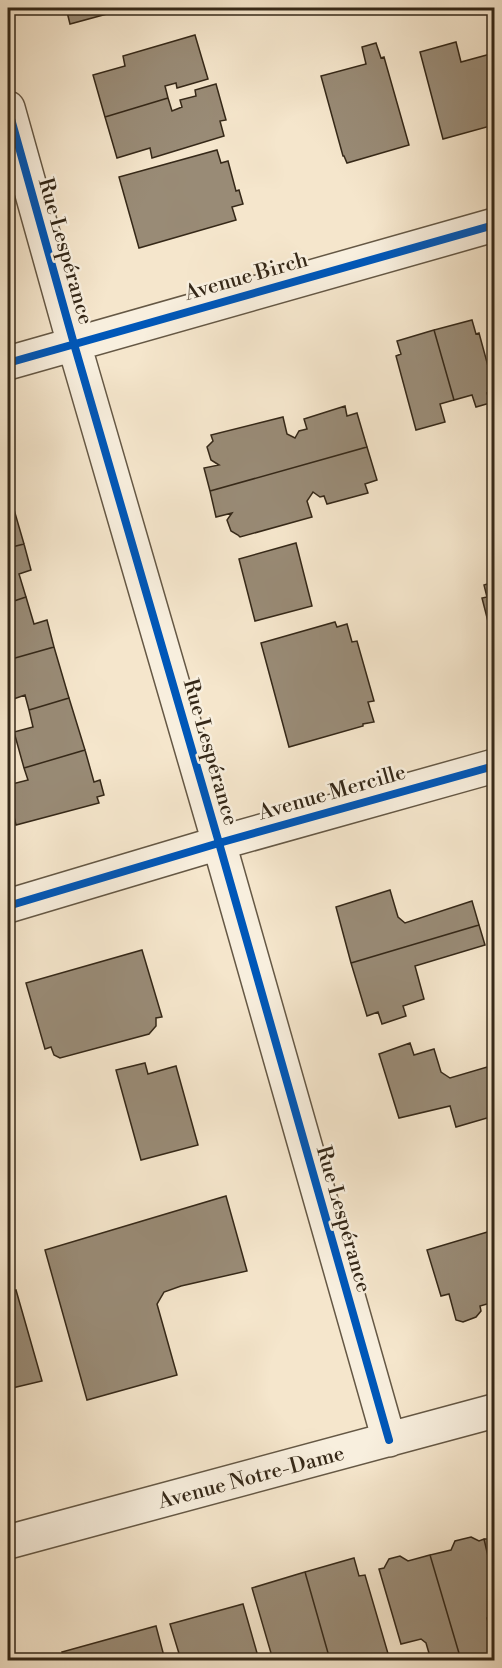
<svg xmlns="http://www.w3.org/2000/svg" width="502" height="1668" font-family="'Libre Bodoni',serif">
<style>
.building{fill:#998b76;stroke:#352818;stroke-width:1.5}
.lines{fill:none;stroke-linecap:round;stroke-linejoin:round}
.minor-casing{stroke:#655845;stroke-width:36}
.minor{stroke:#f8efde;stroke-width:33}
.cycleway-casing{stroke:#f8efde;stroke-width:11}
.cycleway{stroke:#0057b8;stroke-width:8}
.labels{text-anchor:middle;stroke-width:5;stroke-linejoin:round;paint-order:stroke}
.street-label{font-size:21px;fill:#352818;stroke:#f8efde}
</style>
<rect width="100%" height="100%" fill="#f5e6cc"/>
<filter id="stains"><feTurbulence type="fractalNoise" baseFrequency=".00333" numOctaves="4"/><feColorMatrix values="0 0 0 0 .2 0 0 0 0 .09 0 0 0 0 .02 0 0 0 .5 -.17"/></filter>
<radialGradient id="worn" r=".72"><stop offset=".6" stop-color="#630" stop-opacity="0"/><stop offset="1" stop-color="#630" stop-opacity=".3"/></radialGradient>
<path class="building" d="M 66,8 L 129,8 L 70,24 Z
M 195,35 L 208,79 L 177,88 L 176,83 L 165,86 L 168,98 L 105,117 L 93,75 L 125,66 L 123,56 Z
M 456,42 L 461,62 L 494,53 L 494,125 L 443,139 L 420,52 Z
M 376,43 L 381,58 L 384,57 L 409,145 L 347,163 L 344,156 L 343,156 L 321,76 L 366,64 L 362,47 Z
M 216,84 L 226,120 L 220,121 L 224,136 L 152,158 L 150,148 L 117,158 L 105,117 L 168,98 L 172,111 L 182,107 L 180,100 L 196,96 L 195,90 Z
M 217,150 L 221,163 L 228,161 L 236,191 L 239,190 L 243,204 L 232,207 L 236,220 L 139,248 L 119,177 Z
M 472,320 L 476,334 L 479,333 L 494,388 L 494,390 L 487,393 L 490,403 L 476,407 L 472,395 L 454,400 L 434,330 Z
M 434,330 L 454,400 L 440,404 L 445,422 L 416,430 L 396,356 L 401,354 L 397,341 Z
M 345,406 L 347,416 L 357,413 L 367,447 L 210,491 L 204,468 L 219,465 L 211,460 L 207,447 L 213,441 L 211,435 L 283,417 L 287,434 L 295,438 L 299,431 L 307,429 L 304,419 Z
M 367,447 L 377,480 L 365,484 L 368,493 L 327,504 L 324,496 L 320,497 L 313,492 L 307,501 L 312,517 L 240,537 L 238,535 L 231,531 L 227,520 L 232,513 L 216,517 L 210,491 Z
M 8,489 L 24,544 L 8,548 Z
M 296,543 L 312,606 L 255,621 L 239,559 Z
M 24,544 L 31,570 L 19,574 L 26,597 L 8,603 L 8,548 Z
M 494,582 L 494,645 L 482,598 L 487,597 L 484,585 Z
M 26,597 L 34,624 L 47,620 L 54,647 L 8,660 L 8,603 Z
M 335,622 L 337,627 L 347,624 L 352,642 L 357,641 L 374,701 L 368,702 L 374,722 L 363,724 L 363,726 L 289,747 L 261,643 Z
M 54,647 L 69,698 L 29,710 L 25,695 L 8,701 L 8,660 Z
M 69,698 L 85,750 L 24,768 L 14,732 L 33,727 L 29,710 Z
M 85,750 L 94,782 L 100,780 L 104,795 L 97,797 L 99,803 L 16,825 L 8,792 L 8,785 L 28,780 L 24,768 Z
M 390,890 L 398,917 L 405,923 L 472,901 L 479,925 L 351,963 L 336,907 Z
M 479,925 L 485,945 L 415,966 L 424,999 L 403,1006 L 406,1016 L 382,1024 L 378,1012 L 367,1016 L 351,963 Z
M 142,950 L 162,1017 L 156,1018 L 156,1026 L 149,1034 L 60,1058 L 54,1055 L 51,1047 L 45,1049 L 26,983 Z
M 410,1043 L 414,1055 L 434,1049 L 441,1072 L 450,1078 L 494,1065 L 494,1116 L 456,1127 L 450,1106 L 399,1118 L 379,1054 Z
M 145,1063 L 148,1074 L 176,1066 L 198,1145 L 141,1160 L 116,1070 Z
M 226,1196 L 247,1271 L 181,1286 L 164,1292 L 157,1304 L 177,1375 L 87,1400 L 45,1250 Z
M 494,1230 L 494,1302 L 480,1306 L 481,1311 L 476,1317 L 463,1322 L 456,1320 L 449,1294 L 441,1296 L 427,1250 Z
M 16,1290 L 42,1381 L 8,1389 L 8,1293 Z
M 494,1533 L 494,1582 L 484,1539 L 490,1539 L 489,1534 Z
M 471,1537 L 479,1541 L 484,1539 L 494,1582 L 494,1616 L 487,1618 L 494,1645 L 494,1660 L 461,1660 L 430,1555 L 451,1550 L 455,1541 Z
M 430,1555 L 461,1660 L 431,1660 L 426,1643 L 421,1639 L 401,1644 L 379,1569 L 384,1568 L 389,1559 L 400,1556 L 408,1561 Z
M 354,1558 L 359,1576 L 365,1575 L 389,1657 L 379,1660 L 330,1660 L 305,1572 Z
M 305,1572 L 330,1660 L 273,1660 L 252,1588 Z
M 243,1604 L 259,1660 L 181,1660 L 170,1624 Z
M 156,1626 L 165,1660 L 65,1660 L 62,1652 Z"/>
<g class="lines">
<defs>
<path id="minor" d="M 8,108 L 74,344 L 219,843 L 389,1440
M 8,363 L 494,225
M 8,906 L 219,843 L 494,766
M 8,1542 L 494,1411"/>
</defs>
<use href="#minor" class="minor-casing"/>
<use href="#minor" class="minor"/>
<defs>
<path id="cycleway" d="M 8,108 L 74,344 L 219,843 L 389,1440
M 8,363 L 494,225
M 8,906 L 219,843 L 494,766"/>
</defs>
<use href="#cycleway" class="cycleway-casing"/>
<use href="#cycleway" class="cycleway"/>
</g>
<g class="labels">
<g class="street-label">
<text transform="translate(66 251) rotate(74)" y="7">Rue Lespérance</text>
<text transform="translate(246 276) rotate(-16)" y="7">Avenue Birch</text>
<text transform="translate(211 752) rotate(74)" y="7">Rue Lespérance</text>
<text transform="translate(332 792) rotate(-16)" y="7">Avenue Mercille</text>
<text transform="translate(344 1219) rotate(74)" y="7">Rue Lespérance</text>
<text transform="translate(251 1477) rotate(-15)" y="7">Avenue Notre-Dame</text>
</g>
</g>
<rect width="502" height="1668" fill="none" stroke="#f5e6cc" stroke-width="30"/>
<rect x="9" y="9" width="484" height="1650" fill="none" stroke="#352818" stroke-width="3"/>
<rect x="15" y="15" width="472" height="1638" fill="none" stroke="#352818" stroke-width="1.5"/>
<rect width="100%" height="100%" filter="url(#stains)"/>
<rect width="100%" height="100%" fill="url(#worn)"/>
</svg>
